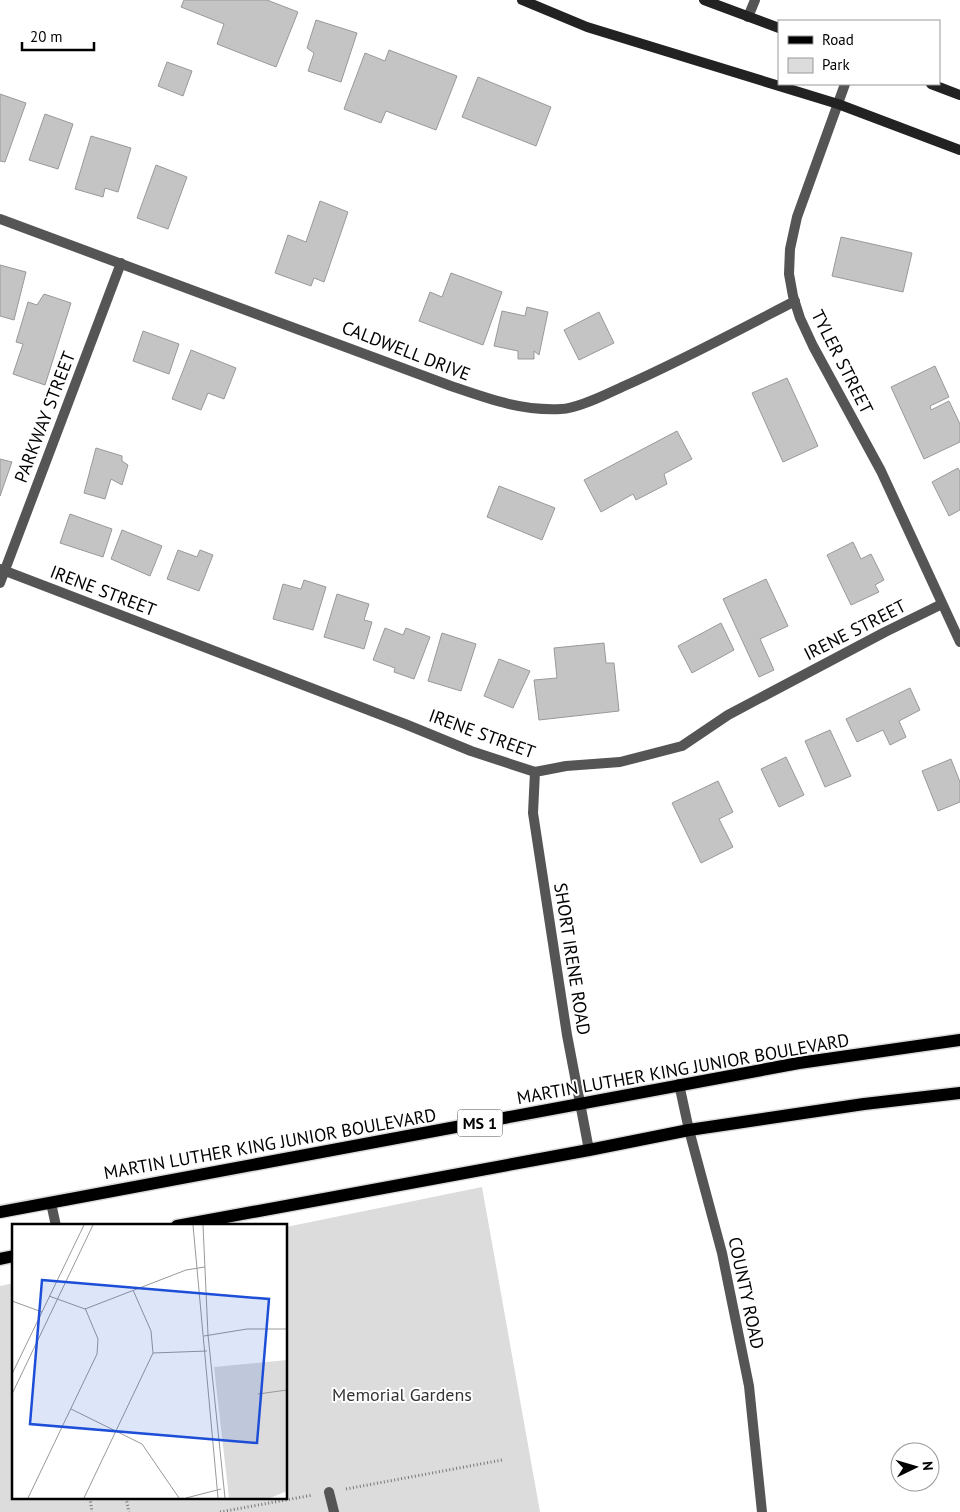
<svg xmlns="http://www.w3.org/2000/svg" width="960" height="1512" font-family="'PT Sans',sans-serif">
<style>
.green{fill:#dcdcdc}
.building{fill:#c4c4c4;stroke:#999}
.lines{fill:none;stroke-linecap:round;stroke-linejoin:round}
.primary-casing{stroke:#dbdbdb;stroke-width:15}
.path{stroke:#777;stroke-width:3;stroke-dasharray:1 2.5;stroke-linecap:butt}
.service{stroke:#555;stroke-width:10}
.minor{stroke:#555;stroke-width:10}
.secondary{stroke:#222;stroke-width:10}
.primary{stroke:#000;stroke-width:12}
.labels{text-anchor:middle;stroke-width:4;stroke-linejoin:round;paint-order:stroke}
.shield{fill:#fff;stroke:#4c4c4c;stroke-width:1}
.shield-label{font-size:16px;font-weight:bold;fill:#000}
.street-label{font-size:18px;fill:#000;stroke:#fff}
.park-label{font-size:18px;fill:#333;stroke:#fff}
.inset-road{fill:none;stroke:#999;stroke-width:1}
.view{fill:#1d4ed8;fill-opacity:0.15;stroke:#1d4ed8;stroke-width:2.5}
.inset-edge{fill:none;stroke:#000;stroke-width:2.5}
</style>
<rect width="100%" height="100%" fill="#fff"/>
<path class="green" d="M 482,1187 L 540,1512 L 0,1512 L 0,1286 L 14,1283 L 14,1498 L 286,1498 L 286,1227 Z"/>
<path class="building" d="M 184,0 L 267,0 L 298,12 L 276,67 L 217,44 L 224,24 L 181,7 Z
M 316,20 L 357,33 L 341,82 L 308,71 L 314,53 L 307,48 Z
M 389,50 L 457,76 L 436,130 L 386,111 L 381,123 L 344,109 L 365,53 L 385,61 Z
M 167,62 L 192,71 L 183,96 L 158,86 Z
M 478,77 L 551,107 L 536,146 L 462,117 Z
M 0,94 L 26,103 L 5,162 L 0,161 Z
M 45,114 L 73,124 L 58,169 L 29,160 Z
M 91,136 L 131,148 L 118,192 L 105,188 L 103,197 L 75,189 Z
M 156,165 L 187,177 L 168,229 L 137,218 Z
M 320,201 L 348,212 L 324,282 L 314,278 L 311,286 L 275,273 L 288,235 L 306,242 Z
M 841,237 L 912,253 L 903,292 L 832,276 Z
M 0,265 L 26,272 L 14,320 L 0,316 Z
M 451,273 L 502,292 L 483,345 L 419,321 L 430,292 L 442,297 Z
M 44,294 L 71,303 L 45,385 L 13,374 L 23,344 L 16,342 L 28,302 L 37,305 Z
M 527,307 L 548,312 L 539,355 L 534,351 L 534,359 L 518,359 L 518,351 L 494,346 L 502,311 L 525,316 Z
M 599,312 L 614,343 L 579,360 L 564,330 Z
M 143,331 L 179,344 L 169,374 L 133,361 Z
M 191,350 L 236,368 L 224,399 L 208,393 L 201,410 L 172,399 Z
M 935,366 L 949,397 L 930,406 L 931,410 L 949,401 L 960,424 L 960,442 L 924,459 L 891,387 Z
M 787,378 L 818,446 L 783,462 L 752,393 Z
M 677,431 L 692,459 L 664,474 L 667,484 L 636,500 L 633,494 L 601,512 L 584,480 Z
M 96,448 L 122,456 L 122,461 L 128,465 L 122,485 L 111,479 L 105,499 L 84,493 Z
M 0,459 L 12,462 L 0,496 Z
M 958,468 L 960,472 L 960,510 L 949,516 L 932,482 Z
M 499,486 L 555,508 L 542,540 L 487,517 Z
M 70,514 L 112,529 L 103,557 L 60,543 Z
M 122,530 L 162,546 L 150,576 L 111,559 Z
M 853,542 L 861,559 L 871,554 L 884,580 L 875,585 L 879,592 L 851,605 L 827,555 Z
M 178,550 L 197,557 L 200,550 L 213,555 L 199,591 L 167,579 Z
M 766,579 L 788,626 L 760,639 L 774,670 L 759,677 L 723,599 Z
M 304,580 L 326,587 L 313,630 L 273,619 L 283,584 L 301,589 Z
M 337,594 L 369,604 L 364,620 L 372,622 L 364,649 L 324,637 Z
M 721,623 L 734,650 L 692,673 L 678,646 Z
M 385,628 L 403,635 L 406,628 L 430,637 L 414,679 L 394,672 L 395,668 L 373,660 Z
M 442,633 L 476,644 L 461,691 L 428,681 Z
M 604,643 L 606,663 L 614,663 L 619,711 L 539,720 L 534,680 L 557,678 L 554,648 Z
M 499,659 L 530,671 L 513,708 L 484,696 Z
M 910,688 L 920,710 L 899,721 L 906,737 L 890,745 L 883,730 L 857,742 L 846,719 Z
M 830,730 L 851,776 L 825,787 L 805,741 Z
M 786,757 L 804,795 L 779,807 L 761,769 Z
M 951,759 L 960,782 L 960,802 L 938,811 L 922,771 Z
M 718,781 L 733,812 L 719,819 L 733,847 L 701,863 L 672,803 Z"/>
<g class="lines">
<defs>
<path id="primary" d="M 0,1212 L 799,1063 L 960,1040
M 177,1226 L 589,1150 L 689,1130 L 864,1104 L 960,1093
M 0,1259 L 14,1256"/>
</defs>
<use href="#primary" class="primary-casing"/>
<path class="path" d="M 346,1489 L 502,1460
M 90,1498 L 92,1512
M 126,1498 L 129,1512
M 220,1512 L 313,1495"/>
<path class="service" d="M 51,1203 L 56,1226"/>
<path class="minor" d="M 748,17 L 755,0
M 845,84 L 797,217 L 790,249 L 789,274 L 793,296 L 800,318 L 813,346 L 881,471 L 960,642
M 0,219 L 451,386 C 489,399 521,411 561,409 C 577,409 607,394 622,387 C 681,361 737,331 795,301
M 0,569 L 405,724 L 471,751 L 535,772 L 566,766 L 620,762 L 682,746 L 728,715 L 885,632 L 942,604
M 0,583 L 121,263
M 535,772 L 533,813 L 567,1035 L 589,1150
M 679,1084 L 689,1130 L 722,1253 L 749,1386 L 762,1512
M 329,1492 L 334,1512"/>
<path class="secondary" d="M 522,0 L 587,27 L 838,104 L 960,150
M 704,0 L 779,28
M 931,84 L 960,95"/>
<use href="#primary" class="primary"/>
</g>
<g class="labels">
<rect class="shield" x="457.5" y="1109.5" width="45" height="27" rx="4"/>
<g class="shield-label">
<text x="480" y="1129">MS 1</text>
</g>
<g class="street-label">
<text transform="translate(406 351) rotate(21)" y="6">CALDWELL DRIVE</text>
<text transform="translate(842 362) rotate(63)" y="6">TYLER STREET</text>
<text transform="translate(45 417) rotate(-69)" y="6">PARKWAY STREET</text>
<text transform="translate(103 591) rotate(21)" y="6">IRENE STREET</text>
<text transform="translate(855 630) rotate(-27)" y="6">IRENE STREET</text>
<text transform="translate(482 734) rotate(20)" y="6">IRENE STREET</text>
<text transform="translate(572 959) rotate(81)" y="6">SHORT IRENE ROAD</text>
<text transform="translate(683 1069) rotate(-10)" y="6">MARTIN LUTHER KING JUNIOR BOULEVARD</text>
<text transform="translate(270 1144) rotate(-10)" y="6">MARTIN LUTHER KING JUNIOR BOULEVARD</text>
<text transform="translate(746 1293) rotate(78)" y="6">COUNTY ROAD</text>
</g>
<g class="park-label">
<text x="402" y="1401">Memorial Gardens</text>
</g>
</g>
<g transform="translate(12 1224)">
<rect width="275" height="275" fill="#fff"/>
<path d="M 275,136 L 275,267 L 258,274 L 217,274 L 202,143 Z" fill="#dcdcdc"/>
<path class="inset-road" d="M 181,1 L 206,274M 191,1 L 196,111 L 213,274M 37,72 L 73,85 L 174,46 L 193,43M 0,77 L 30,88M 192,112 L 235,105 L 275,105M 141,129 L 195,127M 0,150 L 72,1M 0,170 L 81,1M 246,170 L 275,166M 59,185 L 130,220 L 167,274M 16,274 L 85,130 L 86,115 L 73,84M 72,274 L 141,129 L 139,107 L 121,66M 174,274 L 209,265"/>
<path class="view" d="M 30,56 L 257,75 L 245,219 L 18,200 Z"/>
<rect width="275" height="275" class="inset-edge"/>
</g>
<rect x="778" y="20" width="162" height="65" fill="#ffffff" stroke="#999999"/>
<rect x="788" y="36" width="25" height="8" fill="#000000" stroke="#999999"/>
<text x="822" y="45" font-size="15" fill="#000000">Road</text>
<rect x="788" y="58" width="25" height="15" fill="#dcdcdc" stroke="#999999"/>
<text x="822" y="70" font-size="15" fill="#000000">Park</text>
<g transform="translate(915 1467) rotate(85)"><circle r="24" fill="#ffffff" stroke="#999999"/>
<path d="M0-4L9 19L0 12L-9 19Z" fill="#000000"/>
<text y="-8" font-size="14" font-weight="bold" text-anchor="middle" fill="#000000">N</text>
</g>
<path d="M22 42v8h72v-8" fill="none" stroke="#000000" stroke-width="2.5"/>
<text x="30" y="42" font-size="15" fill="#000000" stroke="#ffffff" stroke-width="4" paint-order="stroke">20 m</text>
</svg>
